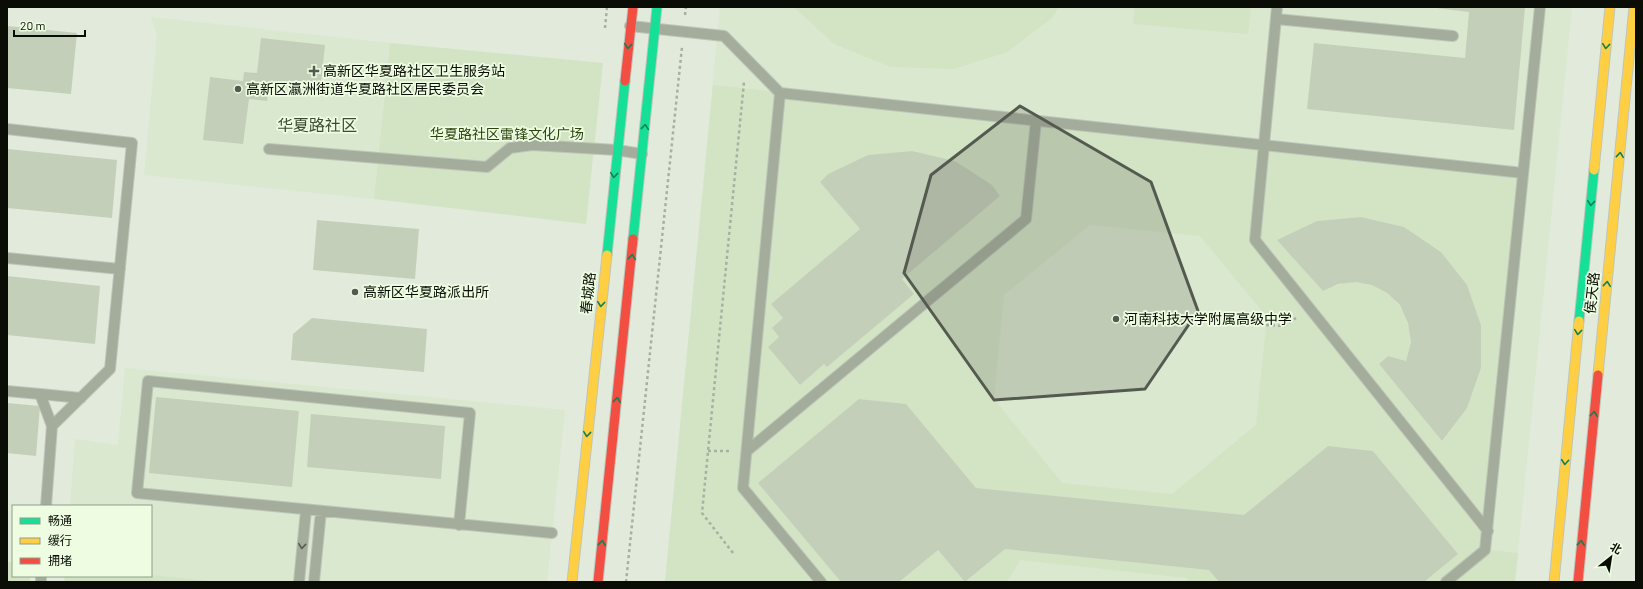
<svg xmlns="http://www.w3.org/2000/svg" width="1643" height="589" font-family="Barlow,'Noto Sans SC',sans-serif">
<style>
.built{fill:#dae8cf}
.green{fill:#d2e4c3;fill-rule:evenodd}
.building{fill:#c4cfb9}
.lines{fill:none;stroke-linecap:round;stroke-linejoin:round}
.lane-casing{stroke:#bfc5ba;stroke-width:12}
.fast-casing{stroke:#bfc5ba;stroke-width:11}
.slow-casing{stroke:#bfc5ba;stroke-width:11}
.jam-casing{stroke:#bfc5ba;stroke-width:11}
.path{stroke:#a8b0a2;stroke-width:2.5;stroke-dasharray:3 3;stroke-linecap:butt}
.lane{stroke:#a4ad9c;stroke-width:10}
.fast{stroke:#16e098;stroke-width:9}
.slow{stroke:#ffcf43;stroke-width:9}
.jam{stroke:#f24e42;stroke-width:9}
.oneway{stroke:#108156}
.oneway2{stroke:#565d50}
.marked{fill:#555a50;fill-opacity:0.2;stroke:#555a50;stroke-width:3;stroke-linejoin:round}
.poi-dot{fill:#555a50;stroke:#eefde2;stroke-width:1.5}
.labels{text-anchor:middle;stroke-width:3.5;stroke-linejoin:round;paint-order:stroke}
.poi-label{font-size:14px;fill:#090d05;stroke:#eefde2;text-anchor:start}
.park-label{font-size:14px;fill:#2b440e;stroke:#eefde2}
.street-label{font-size:14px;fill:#090d05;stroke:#eefde2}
.quarter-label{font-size:16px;fill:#3d4933;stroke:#eefde2}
</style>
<rect width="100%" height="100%" fill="#e2eadb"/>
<path class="built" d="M 720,7 L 1572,7 L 1515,582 L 665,582 Z
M 151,17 L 390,43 L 374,199 L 144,175 L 157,36 Z
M 125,368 L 565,410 L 547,582 L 223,582 L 151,575 L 151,506 L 70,506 L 75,439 L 118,445 Z"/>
<path class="green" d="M 794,7 L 1059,7 L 1052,18 L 1007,52 L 954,69 L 891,67 L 834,44 Z
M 1135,7 L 1251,7 L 1248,34 L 1133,24 Z
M 390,43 L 603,63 L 586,224 L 374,199 Z
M 713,85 L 1523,173 L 1486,550 L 1518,553 L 1515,582 L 1424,582 L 1458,554 L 1373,451 L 1328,446 L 1244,515 L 976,488 L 906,404 L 860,399 L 758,483 L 841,582 L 665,582 ZM 912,151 L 955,161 L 992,185 L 1000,196 L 902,279 L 914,294 L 827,367 L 824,364 L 800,385 L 768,347 L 779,337 L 772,328 L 783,318 L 771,304 L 860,229 L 820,181 L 828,174 L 868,155 ZM 1361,217 L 1404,227 L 1441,252 L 1467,285 L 1481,325 L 1481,368 L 1467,408 L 1442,441 L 1379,364 L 1389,356 L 1406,361 C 1407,355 1410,349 1410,343 C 1414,313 1385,282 1355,282 C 1343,282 1333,286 1323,291 L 1278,240 L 1317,221 ZM 1090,225 L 1200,236 L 1267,317 L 1256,425 L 1172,494 L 1062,483 L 994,399 L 1004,295 Z
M 1005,549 L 1209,570 L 1219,582 L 1188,582 L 1187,578 L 1020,560 L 1007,582 L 966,582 Z
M 938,550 L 965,582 L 899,582 Z
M 7,562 L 13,562 L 13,576 L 30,576 L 30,582 L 7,582 Z
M 151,575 L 223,582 L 64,582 L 65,576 Z"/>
<path class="building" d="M 1428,7 L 1525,7 L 1514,130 L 1307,109 L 1314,43 L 1465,58 L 1469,12 Z
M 7,26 L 77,33 L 71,94 L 7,88 Z
M 261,38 L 325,45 L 320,92 L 269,86 L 267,101 L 249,99 L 243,144 L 203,140 L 210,77 L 243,81 L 244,72 L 257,73 Z
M 7,149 L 117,160 L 112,218 L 7,208 Z
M 912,151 L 955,161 L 992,185 L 1000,196 L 902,279 L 914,294 L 827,367 L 824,364 L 800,385 L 768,347 L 779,337 L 772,328 L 783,318 L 771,304 L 860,229 L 820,182 L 828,174 L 868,155 Z
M 1361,217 L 1404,227 L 1441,252 L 1467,285 L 1481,325 L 1481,368 L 1467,408 L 1442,441 L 1379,364 L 1388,356 L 1406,361 L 1411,342 L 1408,323 L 1400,305 L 1387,293 L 1372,285 L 1356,282 L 1338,284 L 1323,291 L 1277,240 L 1317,221 Z
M 317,220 L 419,229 L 415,279 L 313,270 Z
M 7,276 L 100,286 L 95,344 L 7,335 Z
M 312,318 L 427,329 L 424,372 L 291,360 L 293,334 Z
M 156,397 L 299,411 L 292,487 L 149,473 Z
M 859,399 L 906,404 L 976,488 L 1244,515 L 1328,446 L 1373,451 L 1458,554 L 1424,582 L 1219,582 L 1209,570 L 1005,549 L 965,582 L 938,550 L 899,582 L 841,582 L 758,483 Z
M 7,403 L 40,406 L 36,456 L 7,453 Z
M 311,414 L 445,426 L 441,479 L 307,467 Z"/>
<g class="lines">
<defs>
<path id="lane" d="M 1277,7 L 1255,240 L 1488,531
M 1276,19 L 1453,36
M 630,26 L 724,36 L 780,93
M 7,129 L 132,143 L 110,369 L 52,426 L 46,506
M 269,149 L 487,167 L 510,148 L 532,145 L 617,150 L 642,154
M 7,258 L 120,269
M 7,391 L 40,394 L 52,426
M 40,394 L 81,398
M 747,451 L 1026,219 L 1036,121
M 459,525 L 470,413 L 148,381 L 137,493 L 552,533
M 41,582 L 41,576
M 299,582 L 306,510
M 314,582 L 321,511
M 821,582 L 743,488 L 780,93 L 1523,173
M 1446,582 L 1485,550 L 1540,7"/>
<path id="fast" d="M 633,239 L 657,7
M 607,255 L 625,81
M 1579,321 L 1594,170"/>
<path id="slow" d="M 1594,170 L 1610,7
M 1598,375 L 1634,7
M 572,582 L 607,255
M 1554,582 L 1579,321"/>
<path id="jam" d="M 625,81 L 633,7
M 598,582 L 633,239
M 1578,582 L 1598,375"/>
</defs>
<use href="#lane" class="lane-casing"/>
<use href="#fast" class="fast-casing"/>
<use href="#slow" class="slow-casing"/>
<use href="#jam" class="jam-casing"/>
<path class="path" d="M 685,15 L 686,7
M 605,28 L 607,7
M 1266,325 L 1284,326 L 1296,318
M 708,451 L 730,451
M 733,553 L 702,513 L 744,82
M 626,582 L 682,47"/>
<use href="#lane" class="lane"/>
<use href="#fast" class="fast"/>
<use href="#slow" class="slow"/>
<use href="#jam" class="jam"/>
</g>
<defs><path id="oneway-chevron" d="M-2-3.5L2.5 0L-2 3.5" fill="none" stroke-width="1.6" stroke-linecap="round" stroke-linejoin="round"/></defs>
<g class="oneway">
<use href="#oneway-chevron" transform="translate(628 46) rotate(96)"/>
<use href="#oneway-chevron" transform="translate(1606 46) rotate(96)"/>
<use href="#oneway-chevron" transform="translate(645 127) rotate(-84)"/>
<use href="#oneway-chevron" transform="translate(1620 155) rotate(-84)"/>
<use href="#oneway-chevron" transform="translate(614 175) rotate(96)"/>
<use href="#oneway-chevron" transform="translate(1591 203) rotate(96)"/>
<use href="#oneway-chevron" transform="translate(632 257) rotate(-84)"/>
<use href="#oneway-chevron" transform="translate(1607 284) rotate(-84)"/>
<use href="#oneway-chevron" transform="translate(601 304) rotate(96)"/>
<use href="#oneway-chevron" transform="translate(1578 332) rotate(96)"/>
<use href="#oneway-chevron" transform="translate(617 400) rotate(-84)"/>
<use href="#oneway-chevron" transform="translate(1594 414) rotate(-84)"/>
<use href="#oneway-chevron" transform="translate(587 434) rotate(96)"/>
<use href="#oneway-chevron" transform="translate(1565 462) rotate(95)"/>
<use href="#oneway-chevron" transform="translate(602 543) rotate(-84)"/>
<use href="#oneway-chevron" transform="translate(1581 543) rotate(-84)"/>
</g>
<use class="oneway2" href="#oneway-chevron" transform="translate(302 546) rotate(96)"/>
<path class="marked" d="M 1020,106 L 1151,182 L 1198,311 L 1145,389 L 994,400 L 904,273 L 931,175 Z"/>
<g class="poi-dot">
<path d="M312 65h4v4h4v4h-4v4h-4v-4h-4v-4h4z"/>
<circle cx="238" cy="89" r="4"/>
<circle cx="355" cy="292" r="4"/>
<circle cx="1116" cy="319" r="4"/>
</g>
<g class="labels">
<g class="poi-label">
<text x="323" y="76">高新区华夏路社区卫生服务站</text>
<text x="246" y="94">高新区瀛洲街道华夏路社区居民委员会</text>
<text x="363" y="297">高新区华夏路派出所</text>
<text x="1124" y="324">河南科技大学附属高级中学</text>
</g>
<g class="park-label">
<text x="507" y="139">华夏路社区雷锋文化广场</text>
</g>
<g class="street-label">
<text transform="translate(588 293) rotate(-84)" y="5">春城路</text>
<text transform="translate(1592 293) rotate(-84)" y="5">侯天路</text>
</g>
<g class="quarter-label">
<text x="317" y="131">华夏路社区</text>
</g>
</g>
<rect width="1643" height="589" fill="none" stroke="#090d05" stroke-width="16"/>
<rect x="12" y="505" width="140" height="72" fill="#eefde2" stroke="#929d8a"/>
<rect x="20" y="518" width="20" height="6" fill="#16e098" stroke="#929d8a"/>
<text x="48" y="525" font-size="12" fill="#090d05">畅通</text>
<rect x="20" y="538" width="20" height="6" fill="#ffcf43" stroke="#929d8a"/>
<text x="48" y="545" font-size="12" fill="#090d05">缓行</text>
<rect x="20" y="558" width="20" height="6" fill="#f24e42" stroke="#929d8a"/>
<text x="48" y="565" font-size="12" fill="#090d05">拥堵</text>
<g transform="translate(1611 557) rotate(30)" stroke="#eefde2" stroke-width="3" paint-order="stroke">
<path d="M0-3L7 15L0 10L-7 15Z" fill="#090d05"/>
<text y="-6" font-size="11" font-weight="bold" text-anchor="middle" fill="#090d05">北</text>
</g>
<path d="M14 30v6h71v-6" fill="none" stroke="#090d05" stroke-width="2"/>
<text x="20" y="30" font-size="12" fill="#090d05" stroke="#eefde2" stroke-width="3" paint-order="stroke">20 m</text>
</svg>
